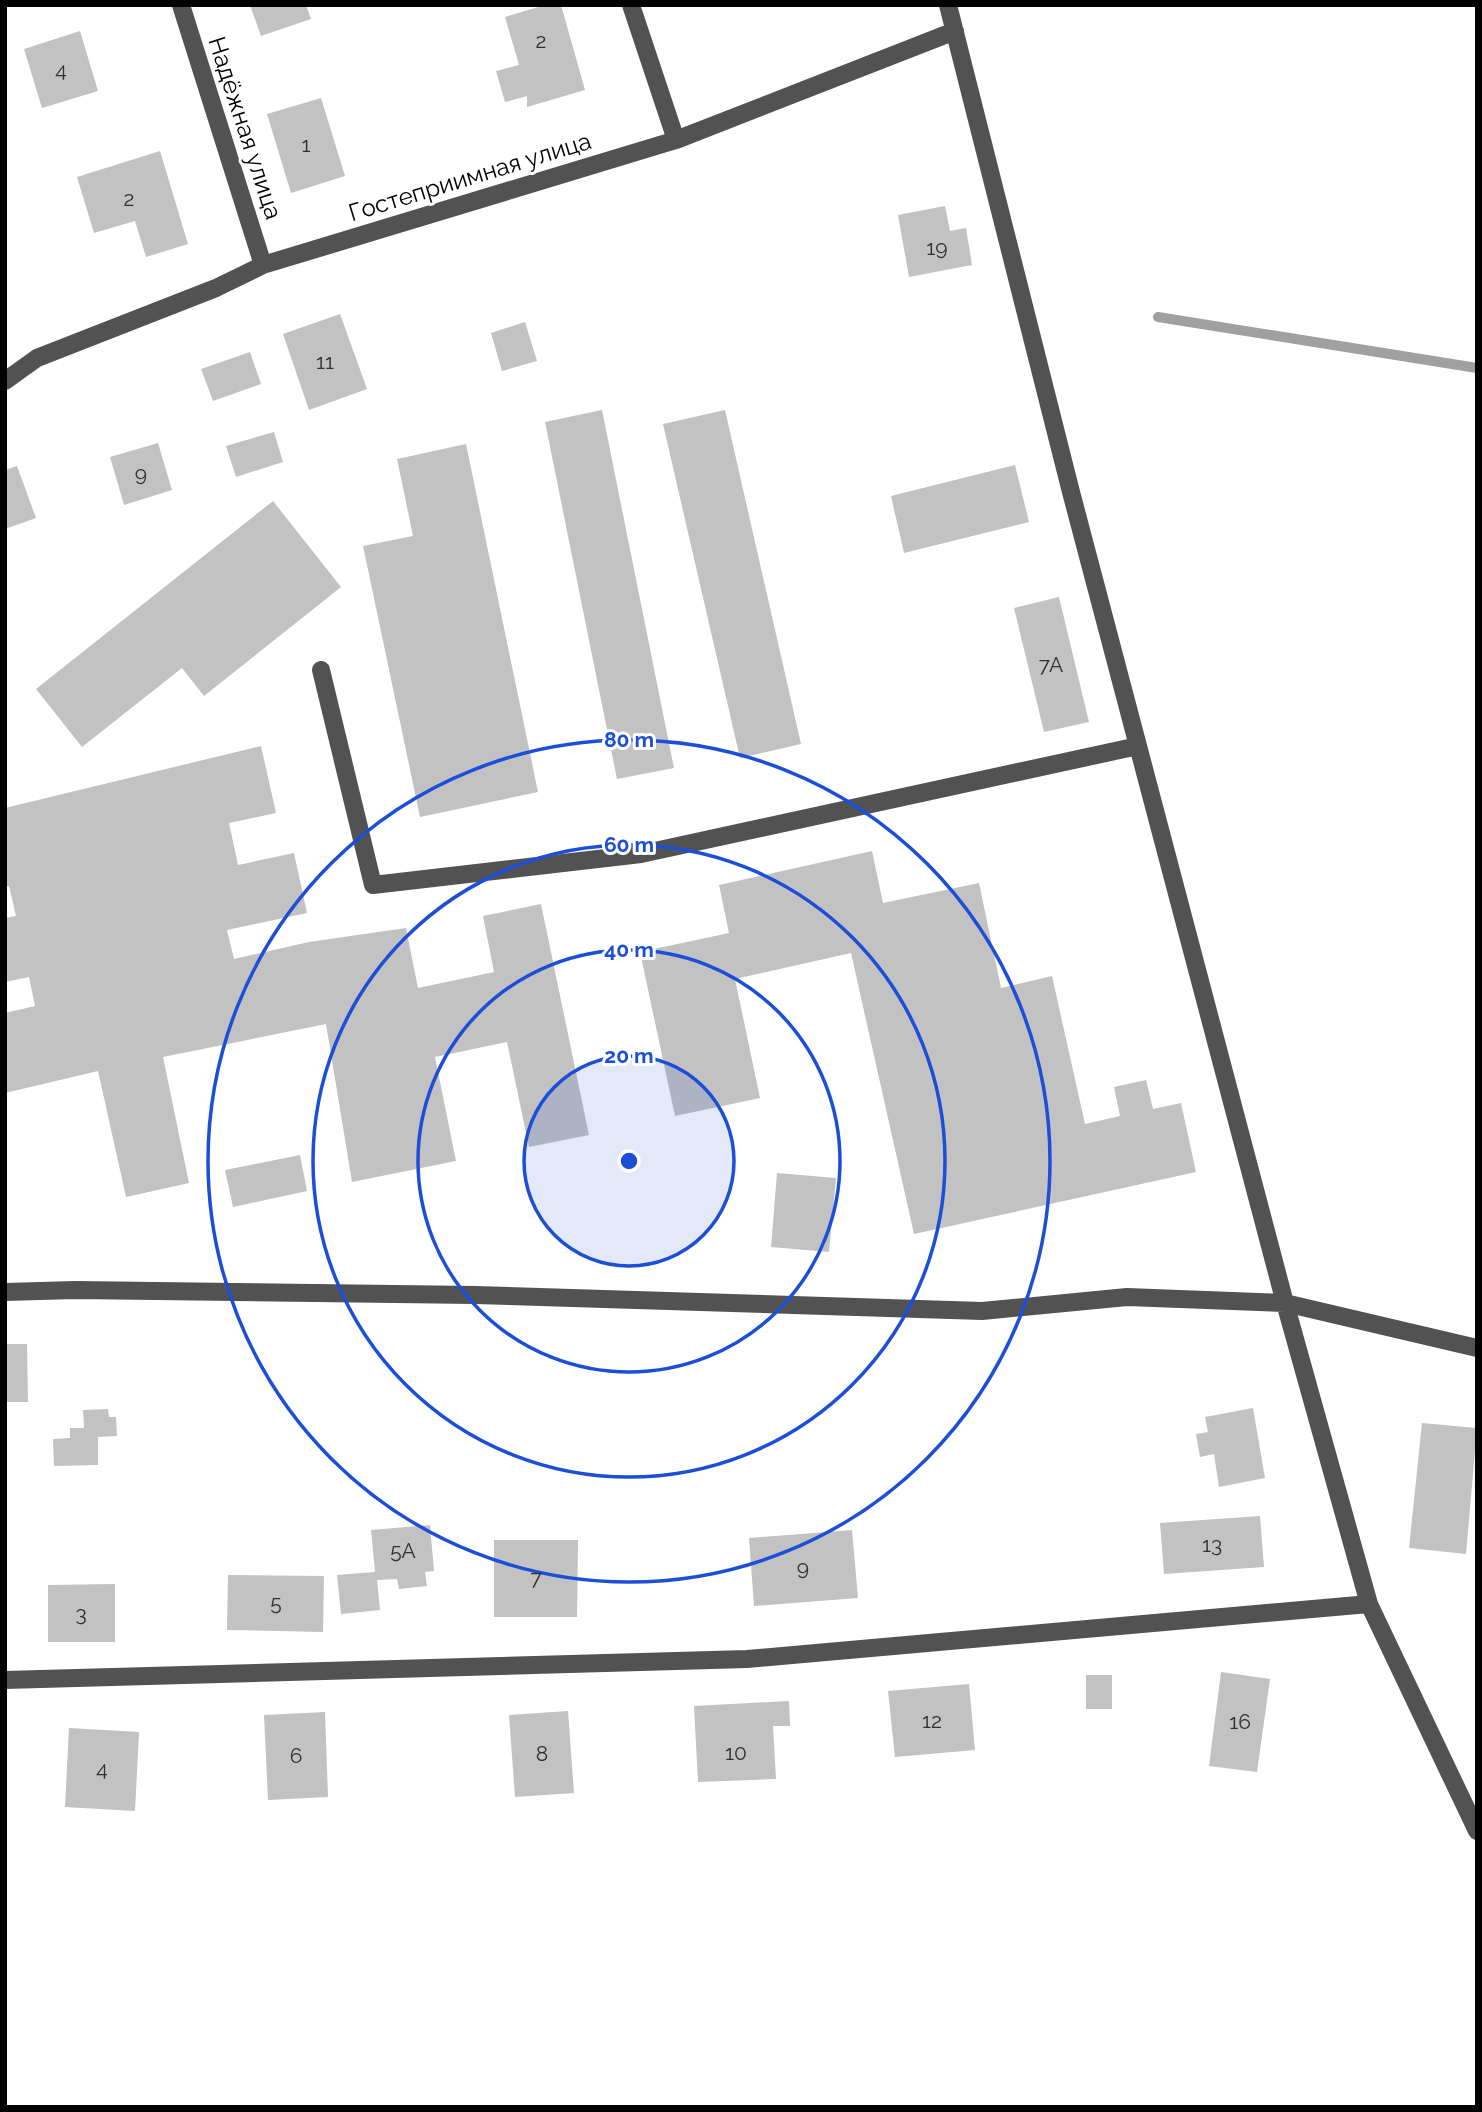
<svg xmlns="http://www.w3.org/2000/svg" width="1482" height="2112" font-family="Raleway,sans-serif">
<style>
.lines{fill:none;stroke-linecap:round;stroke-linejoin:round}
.stream{stroke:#a0a0a0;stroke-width:10}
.building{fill:#c2c2c2}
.minor{stroke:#525252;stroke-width:18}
.ring{fill:none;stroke:#1d4ed8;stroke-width:3.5}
.labels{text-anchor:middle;stroke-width:6;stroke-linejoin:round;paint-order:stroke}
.number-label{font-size:21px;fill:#303030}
.street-label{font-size:24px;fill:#000;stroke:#fff}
.centre{fill:#1d4ed8;stroke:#fff;stroke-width:3.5}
.ring-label{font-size:21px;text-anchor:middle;font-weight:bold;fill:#1d4ed8;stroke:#fff;stroke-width:6;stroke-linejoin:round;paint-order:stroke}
</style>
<rect width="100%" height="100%" fill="#fff"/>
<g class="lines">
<path class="stream" d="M 1158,317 L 1477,368"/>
</g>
<path class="building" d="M 250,5 L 306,5 L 311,19 L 261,36 Z
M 545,5 L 561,5 L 585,90 L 527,107 L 527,96 L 505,102 L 496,71 L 519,65 L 505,17 Z
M 80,31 L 98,91 L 42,108 L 24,49 Z
M 321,98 L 345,176 L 291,193 L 267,114 Z
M 160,151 L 188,244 L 146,257 L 135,221 L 94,233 L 77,177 Z
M 945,206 L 950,231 L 966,228 L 972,265 L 909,277 L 898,215 Z
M 340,314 L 367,389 L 309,410 L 283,334 Z
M 525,322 L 537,361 L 502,371 L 491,333 Z
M 250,352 L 261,384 L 213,401 L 201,369 Z
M 602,410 L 674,768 L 617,779 L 545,422 Z
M 725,410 L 801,744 L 740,758 L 663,424 Z
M 274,432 L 283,462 L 236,477 L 226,446 Z
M 158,443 L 172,490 L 124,505 L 110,457 Z
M 466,444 L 538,792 L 420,817 L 363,546 L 413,536 L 397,459 Z
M 1015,465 L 1029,522 L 904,553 L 891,496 Z
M 17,466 L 36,518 L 5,529 L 5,470 Z
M 273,501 L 341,587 L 204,696 L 182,668 L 82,747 L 36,689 Z
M 1059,597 L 1089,722 L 1044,732 L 1014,608 Z
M 261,746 L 276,813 L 229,823 L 238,865 L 294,853 L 307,913 L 227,930 L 234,959 L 309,942 L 406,928 L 418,988 L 494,972 L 483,916 L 541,904 L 589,1135 L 529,1147 L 507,1042 L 435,1057 L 456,1161 L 352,1182 L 326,1024 L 163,1057 L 189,1183 L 126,1197 L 98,1071 L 5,1093 L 5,1013 L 35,1006 L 29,977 L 5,982 L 5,918 L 16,916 L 9,886 L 5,887 L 5,808 Z
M 872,851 L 883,903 L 979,883 L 1001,988 L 1052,976 L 1085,1124 L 1120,1116 L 1114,1087 L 1146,1080 L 1153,1109 L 1181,1103 L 1196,1172 L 914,1234 L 851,953 L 735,979 L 760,1098 L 675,1116 L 640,952 L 729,933 L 719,885 Z
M 300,1155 L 307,1191 L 233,1207 L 225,1170 Z
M 777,1173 L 836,1178 L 829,1252 L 771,1247 Z
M 5,1344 L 27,1344 L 28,1402 L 5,1402 Z
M 1253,1408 L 1265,1478 L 1219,1487 L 1214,1454 L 1200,1457 L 1196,1434 L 1208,1432 L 1205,1417 Z
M 108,1409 L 109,1417 L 116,1417 L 117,1436 L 98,1437 L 98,1465 L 54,1466 L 53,1439 L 70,1438 L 70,1428 L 84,1428 L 83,1410 Z
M 1422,1423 L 1477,1428 L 1466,1554 L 1409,1548 Z
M 1260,1516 L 1264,1567 L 1164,1574 L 1160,1523 Z
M 430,1525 L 434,1571 L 425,1572 L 427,1586 L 399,1589 L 397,1579 L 377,1580 L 380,1610 L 341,1614 L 337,1575 L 375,1572 L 371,1530 Z
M 852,1530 L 858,1598 L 754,1606 L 749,1538 Z
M 494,1540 L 578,1540 L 577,1617 L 494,1617 Z
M 228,1575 L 324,1576 L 323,1632 L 227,1630 Z
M 115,1584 L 115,1642 L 48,1642 L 48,1585 Z
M 1221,1672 L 1270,1679 L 1257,1772 L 1209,1766 Z
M 1086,1675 L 1112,1675 L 1112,1709 L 1086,1709 Z
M 969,1684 L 975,1750 L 895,1757 L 888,1691 Z
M 789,1701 L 790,1726 L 773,1726 L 776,1779 L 698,1782 L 694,1706 Z
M 568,1711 L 574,1793 L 515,1797 L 509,1715 Z
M 325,1712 L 328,1797 L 268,1800 L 264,1715 Z
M 69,1728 L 139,1732 L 135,1811 L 65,1807 Z"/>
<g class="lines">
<path class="minor" d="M 181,5 L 263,265
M 631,5 L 676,140
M 948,5 L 1071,492 L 1285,1303 L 1369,1604 L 1477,1831
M 5,381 L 37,358 L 216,288 L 263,265 L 676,140 L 955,31
M 321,670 L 373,885 L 641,854 L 1138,746
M 5,1292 L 75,1290 L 475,1295 L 982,1311 L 1127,1297 L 1285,1303 L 1477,1348
M 5,1680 L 747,1659 L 1369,1604"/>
</g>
<circle cx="629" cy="1161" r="105" fill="#1d4ed8" fill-opacity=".12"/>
<g class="ring">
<circle cx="629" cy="1161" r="105"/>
<circle cx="629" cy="1161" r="211"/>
<circle cx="629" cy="1161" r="316"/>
<circle cx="629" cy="1161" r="421"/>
</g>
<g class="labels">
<g class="number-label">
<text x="541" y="48">2</text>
<text x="61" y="77">4</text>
<text x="306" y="152">1</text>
<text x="129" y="206">2</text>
<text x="937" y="255">19</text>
<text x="325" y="369">11</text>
<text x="141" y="481">9</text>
<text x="1051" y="672">7А</text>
<text x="1212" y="1552">13</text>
<text x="403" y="1558">5А</text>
<text x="803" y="1575">9</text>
<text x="536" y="1585">7</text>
<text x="276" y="1610">5</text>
<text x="81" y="1621">3</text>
<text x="932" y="1728">12</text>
<text x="1240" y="1729">16</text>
<text x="736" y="1760">10</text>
<text x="542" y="1761">8</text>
<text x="296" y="1763">6</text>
<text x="102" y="1776">4</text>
</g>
<g class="street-label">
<text transform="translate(245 128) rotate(72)" y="8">Надёжная улица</text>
<text transform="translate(470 177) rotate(-17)" y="8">Гостеприимная улица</text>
</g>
</g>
<circle cx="629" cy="1161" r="10" class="centre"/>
<g class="ring-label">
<text x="629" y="747">80 m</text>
<text x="629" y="852">60 m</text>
<text x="629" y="957">40 m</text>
<text x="629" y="1063">20 m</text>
</g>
<rect width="1482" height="2112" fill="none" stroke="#000000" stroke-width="14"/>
</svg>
